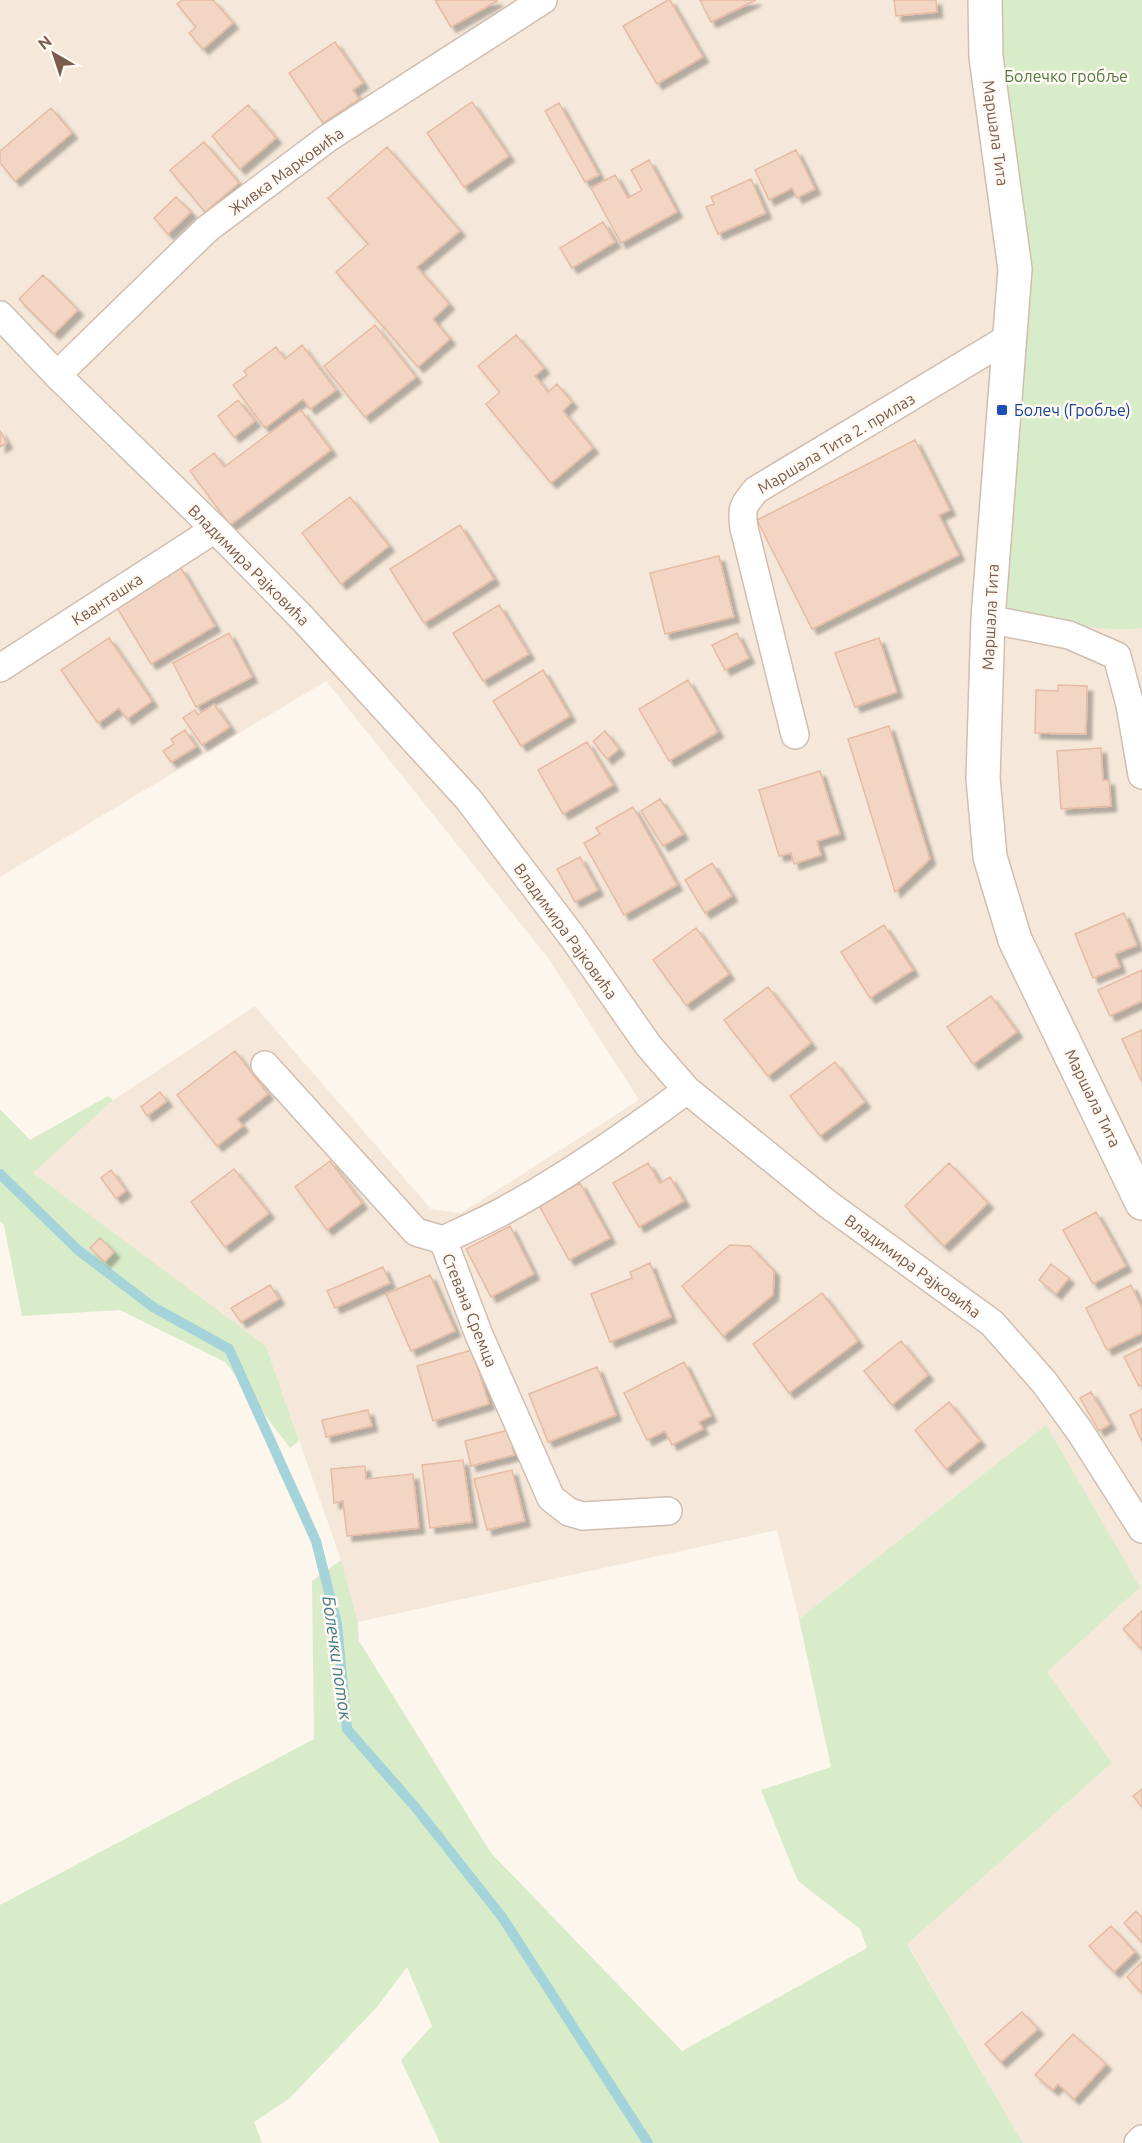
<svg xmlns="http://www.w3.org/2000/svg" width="1142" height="2143" font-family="Ubuntu,sans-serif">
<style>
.residential{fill:#f5e8da}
.green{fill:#d8ecc9}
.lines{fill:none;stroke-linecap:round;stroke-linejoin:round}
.stream{stroke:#a5d3da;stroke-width:10}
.building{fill:#f3d5c3;stroke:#e6bba3;stroke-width:1.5;filter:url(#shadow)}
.minor-casing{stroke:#d1beb0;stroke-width:30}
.tertiary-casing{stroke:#d1beb0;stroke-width:36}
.minor{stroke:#fff;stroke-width:27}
.tertiary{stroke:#fff;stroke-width:33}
.transit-dot{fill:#1a4fb4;stroke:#fffaf3;stroke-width:2}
.labels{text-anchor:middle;stroke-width:5;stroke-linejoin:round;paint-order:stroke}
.park-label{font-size:16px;fill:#537a41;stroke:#fffaf3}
.street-label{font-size:16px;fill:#7a5c4d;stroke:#fffaf3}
.transit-label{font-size:16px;fill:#164399;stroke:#fffaf3;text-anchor:start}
.water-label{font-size:18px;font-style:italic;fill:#437c86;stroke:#fffaf3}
</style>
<defs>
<filter id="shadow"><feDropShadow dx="5.5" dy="5.5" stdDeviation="1.5" flood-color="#0004"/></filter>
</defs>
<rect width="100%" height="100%" fill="#fdf6ec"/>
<path class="residential" d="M 0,0 L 1142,0 L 1142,2143 L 1023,2143 L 907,1943 L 1112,1763 L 1047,1672 L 1046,1425 L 799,1619 L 777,1530 L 358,1622 L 341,1560 L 266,1346 L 32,1173 L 113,1100 L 255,1006 L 431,1209 L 461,1213 L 639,1100 L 548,958 L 326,681 L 0,877 Z"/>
<path class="green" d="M 985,0 L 1142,0 L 1142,628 C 1098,634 1033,617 990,605 L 1010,337 Z
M 108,1096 L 113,1100 L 33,1173 L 266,1346 L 299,1441 L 290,1448 L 225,1362 L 120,1310 L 22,1316 L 4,1225 L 0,1221 L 0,1109 L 30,1140 Z
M 1046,1425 L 1140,1587 L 1047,1672 L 1112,1763 L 907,1944 L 1023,2143 L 440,2143 L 401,2060 L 432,2026 L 407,1967 L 377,2007 L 289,2099 L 254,2122 L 262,2143 L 0,2143 L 0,1905 L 314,1739 L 312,1581 L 341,1560 L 358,1622 L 359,1641 L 491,1853 L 682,2051 L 867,1948 L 860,1929 L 798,1881 L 761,1790 L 831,1767 L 799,1619 Z"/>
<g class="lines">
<path class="stream" d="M 0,1174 L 78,1250 L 153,1307 L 229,1349 L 316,1541 L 337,1624 L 347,1729 L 416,1808 L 502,1917 L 648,2143"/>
</g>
<path class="building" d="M 182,0 L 213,0 L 233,23 L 203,49 L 189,33 L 196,27 L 177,4 Z
M 435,0 L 496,0 L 497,1 L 451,27 Z
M 668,0 L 670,0 L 703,57 L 657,84 L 623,26 Z
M 700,0 L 756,0 L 711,22 Z
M 894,0 L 936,0 L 937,12 L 896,16 Z
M 335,42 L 363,83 L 353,90 L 359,99 L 323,123 L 289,73 Z
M 472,102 L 509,156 L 464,187 L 427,133 Z
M 559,103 L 599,175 L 585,182 L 545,111 Z
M 248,105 L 276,138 L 240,169 L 212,136 Z
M 51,108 L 72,133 L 15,181 L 0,163 L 0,151 Z
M 204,142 L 239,183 L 205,212 L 170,170 Z
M 387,147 L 460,231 L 417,267 L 449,304 L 433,319 L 450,339 L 418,367 L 336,272 L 368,244 L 328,198 Z
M 796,150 L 815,189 L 797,198 L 792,188 L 769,200 L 755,170 Z
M 649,160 L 677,212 L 621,243 L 591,188 L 615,175 L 628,198 L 642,190 L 631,170 Z
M 751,179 L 766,213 L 718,234 L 706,207 L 714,204 L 711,197 Z
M 176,197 L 191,212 L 168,234 L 154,218 Z
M 603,222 L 615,242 L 572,268 L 560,248 Z
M 43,275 L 78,310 L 54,334 L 19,299 Z
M 375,325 L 416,377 L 365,417 L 324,366 Z
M 516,335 L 544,368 L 535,376 L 548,392 L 557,384 L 572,402 L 563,411 L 593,448 L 551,483 L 486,404 L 500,392 L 478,366 Z
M 302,345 L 336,390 L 310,409 L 303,399 L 265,428 L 233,385 L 247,375 L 244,371 L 276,347 L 285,359 Z
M 238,400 L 255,421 L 234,437 L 218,416 Z
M 301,410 L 331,450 L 230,525 L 190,471 L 214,453 L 224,467 Z
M 0,431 L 7,443 L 0,447 Z
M 915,440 L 950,510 L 939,515 L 959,555 L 812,629 L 757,520 Z
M 350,497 L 389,546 L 341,584 L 302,533 Z
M 460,525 L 494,579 L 424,623 L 390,569 Z
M 719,556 L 734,617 L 665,634 L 650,573 Z
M 181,568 L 215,626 L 151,664 L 116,606 Z
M 499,605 L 529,654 L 483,681 L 453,633 Z
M 229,633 L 252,677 L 196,707 L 173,663 Z
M 737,633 L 749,658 L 725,670 L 712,645 Z
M 109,638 L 152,701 L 127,719 L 119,708 L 98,723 L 61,670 Z
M 879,638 L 897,692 L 855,707 L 835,653 Z
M 543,670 L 570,716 L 521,746 L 493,701 Z
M 688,680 L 718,732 L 669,761 L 639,709 Z
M 1058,685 L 1087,686 L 1086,734 L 1035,733 L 1036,690 L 1058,691 Z
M 214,704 L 230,727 L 202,745 L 183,718 L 195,710 L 198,715 Z
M 889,726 L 930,859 L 895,892 L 848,739 Z
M 185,730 L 196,747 L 171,762 L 163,751 L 174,744 L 171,739 Z
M 605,731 L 619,749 L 607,759 L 593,741 Z
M 587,742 L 613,785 L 563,814 L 538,770 Z
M 1101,748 L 1103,780 L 1109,780 L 1111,806 L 1061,809 L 1057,751 Z
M 820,771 L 840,834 L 817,841 L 821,855 L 794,864 L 791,853 L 779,856 L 759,790 Z
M 660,799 L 683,834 L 663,846 L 641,811 Z
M 633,807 L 677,885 L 624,915 L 584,843 L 600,834 L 596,828 Z
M 580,857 L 598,890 L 575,902 L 557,869 Z
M 712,863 L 732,896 L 705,913 L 685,880 Z
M 1124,913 L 1137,945 L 1115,954 L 1120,967 L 1093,978 L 1075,934 Z
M 884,925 L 913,970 L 870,998 L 841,952 Z
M 696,928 L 729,974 L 686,1005 L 653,960 Z
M 1142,970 L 1142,1001 L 1110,1016 L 1098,990 Z
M 768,987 L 811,1043 L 768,1076 L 724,1020 Z
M 991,996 L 1017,1032 L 973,1064 L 947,1027 Z
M 1142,1030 L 1142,1082 L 1122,1039 Z
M 235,1051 L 268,1094 L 237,1119 L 243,1126 L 217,1146 L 177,1095 Z
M 835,1062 L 865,1102 L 820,1136 L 790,1096 Z
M 160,1092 L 167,1101 L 147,1116 L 141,1107 Z
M 330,1161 L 362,1203 L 327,1230 L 295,1187 Z
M 648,1163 L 660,1183 L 670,1177 L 684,1201 L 639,1227 L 613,1183 Z
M 949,1163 L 988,1203 L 944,1246 L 905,1206 Z
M 234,1169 L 269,1213 L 225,1247 L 191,1202 Z
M 111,1170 L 126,1191 L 116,1198 L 101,1178 Z
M 580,1183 L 610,1238 L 569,1260 L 539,1205 Z
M 1096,1212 L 1126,1266 L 1093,1284 L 1063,1230 Z
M 510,1226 L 534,1274 L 491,1297 L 466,1249 Z
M 100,1238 L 114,1252 L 105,1262 L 90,1248 Z
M 730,1245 L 750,1246 L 774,1271 L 773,1295 L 723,1336 L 682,1286 Z
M 650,1263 L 671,1317 L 610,1342 L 591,1294 L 632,1278 L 630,1272 Z
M 1051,1264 L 1069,1278 L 1056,1294 L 1039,1280 Z
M 383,1267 L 390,1283 L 335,1308 L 327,1291 Z
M 430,1275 L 455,1331 L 411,1351 L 386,1294 Z
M 270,1285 L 279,1299 L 241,1322 L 231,1308 Z
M 1131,1285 L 1142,1308 L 1142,1333 L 1107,1350 L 1086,1308 Z
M 822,1293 L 858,1341 L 789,1393 L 753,1344 Z
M 901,1341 L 928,1375 L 892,1405 L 864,1371 Z
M 1142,1348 L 1142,1385 L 1139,1386 L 1124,1357 Z
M 472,1350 L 489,1404 L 433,1421 L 417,1366 Z
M 684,1362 L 711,1416 L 699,1422 L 703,1429 L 672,1445 L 665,1431 L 647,1440 L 624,1393 Z
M 597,1367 L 616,1415 L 548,1442 L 529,1394 Z
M 1091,1392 L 1110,1424 L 1099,1431 L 1080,1398 Z
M 949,1402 L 980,1441 L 946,1469 L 915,1430 Z
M 1142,1409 L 1142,1442 L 1130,1415 Z
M 368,1410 L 372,1426 L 326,1437 L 322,1420 Z
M 509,1430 L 514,1455 L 471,1466 L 465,1441 Z
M 463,1460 L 472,1522 L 430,1528 L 422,1465 Z
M 365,1466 L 366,1479 L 413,1474 L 419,1528 L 347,1536 L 343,1501 L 334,1503 L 331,1469 Z
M 512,1470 L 525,1521 L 487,1530 L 474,1479 Z
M 1142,1611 L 1142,1649 L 1123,1629 Z
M 1142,1789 L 1142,1807 L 1133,1796 Z
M 1136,1911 L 1142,1917 L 1142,1942 L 1124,1923 Z
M 1111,1926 L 1135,1952 L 1114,1972 L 1089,1946 Z
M 1142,1962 L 1142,1993 L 1127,1977 Z
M 1022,2012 L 1038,2029 L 1001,2062 L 985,2044 Z
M 1073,2034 L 1106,2064 L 1074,2099 L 1058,2084 L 1053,2090 L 1035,2075 Z"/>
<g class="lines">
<defs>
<path id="minor" d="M 0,315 L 57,375 L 215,529 L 304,620 L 469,800 L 574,939 L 648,1045 L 687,1090 L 829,1205 L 992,1323 L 1044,1382 L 1081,1433 L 1142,1529
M 57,375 L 207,229 L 328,138 L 543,0
M 988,619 L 1069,635 L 1117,656 L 1130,705 L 1142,775
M 0,668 L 215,529
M 795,735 L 744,528 C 741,509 743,505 756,490 L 1010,337
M 265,1065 L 416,1232 L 443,1240
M 668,1511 L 583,1516 L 569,1512 L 551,1498 L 479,1335 L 443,1240 C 464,1230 485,1221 505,1210 C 569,1175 629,1133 687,1090
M 1138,2143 L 1142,2139"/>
<path id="tertiary" d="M 985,0 L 986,57 L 1015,269 L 988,619 L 983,778 L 990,857 L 1015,940 L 1142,1203"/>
</defs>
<use href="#minor" class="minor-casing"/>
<use href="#tertiary" class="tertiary-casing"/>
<use href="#minor" class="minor"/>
<use href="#tertiary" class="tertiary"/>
</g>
<rect class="transit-dot" x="996" y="404" width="12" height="12" rx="3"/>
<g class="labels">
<g class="park-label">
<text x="1066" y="82">Болечко гробље</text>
</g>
<g class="street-label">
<text transform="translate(996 133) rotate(82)" y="6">Маршала Тита</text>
<text transform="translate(286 171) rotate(-36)" y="6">Живка Марковића</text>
<text transform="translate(836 443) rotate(-31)" y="6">Маршала Тита 2. прилаз</text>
<text transform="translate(249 565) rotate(45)" y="6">Владимира Рајковића</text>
<text transform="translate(107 599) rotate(-33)" y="6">Кванташка</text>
<text transform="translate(990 617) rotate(-87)" y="6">Маршала Тита</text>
<text transform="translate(566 931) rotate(54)" y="6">Владимира Рајковића</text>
<text transform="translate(1093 1098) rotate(64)" y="6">Маршала Тита</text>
<text transform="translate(913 1266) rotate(36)" y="6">Владимира Рајковића</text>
<text transform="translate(470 1310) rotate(68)" y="6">Стевана Сремца</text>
</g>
<g class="transit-label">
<text x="1014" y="416">Болеч (Гробље)</text>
</g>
<g class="water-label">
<text transform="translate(337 1658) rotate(82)" y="6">Болечки поток</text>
</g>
</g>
<g transform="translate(54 54) rotate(321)" stroke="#fffaf3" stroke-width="4.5" paint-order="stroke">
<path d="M0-4.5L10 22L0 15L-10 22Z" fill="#7a5c4d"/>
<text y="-9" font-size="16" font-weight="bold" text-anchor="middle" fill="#7a5c4d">N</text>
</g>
</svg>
